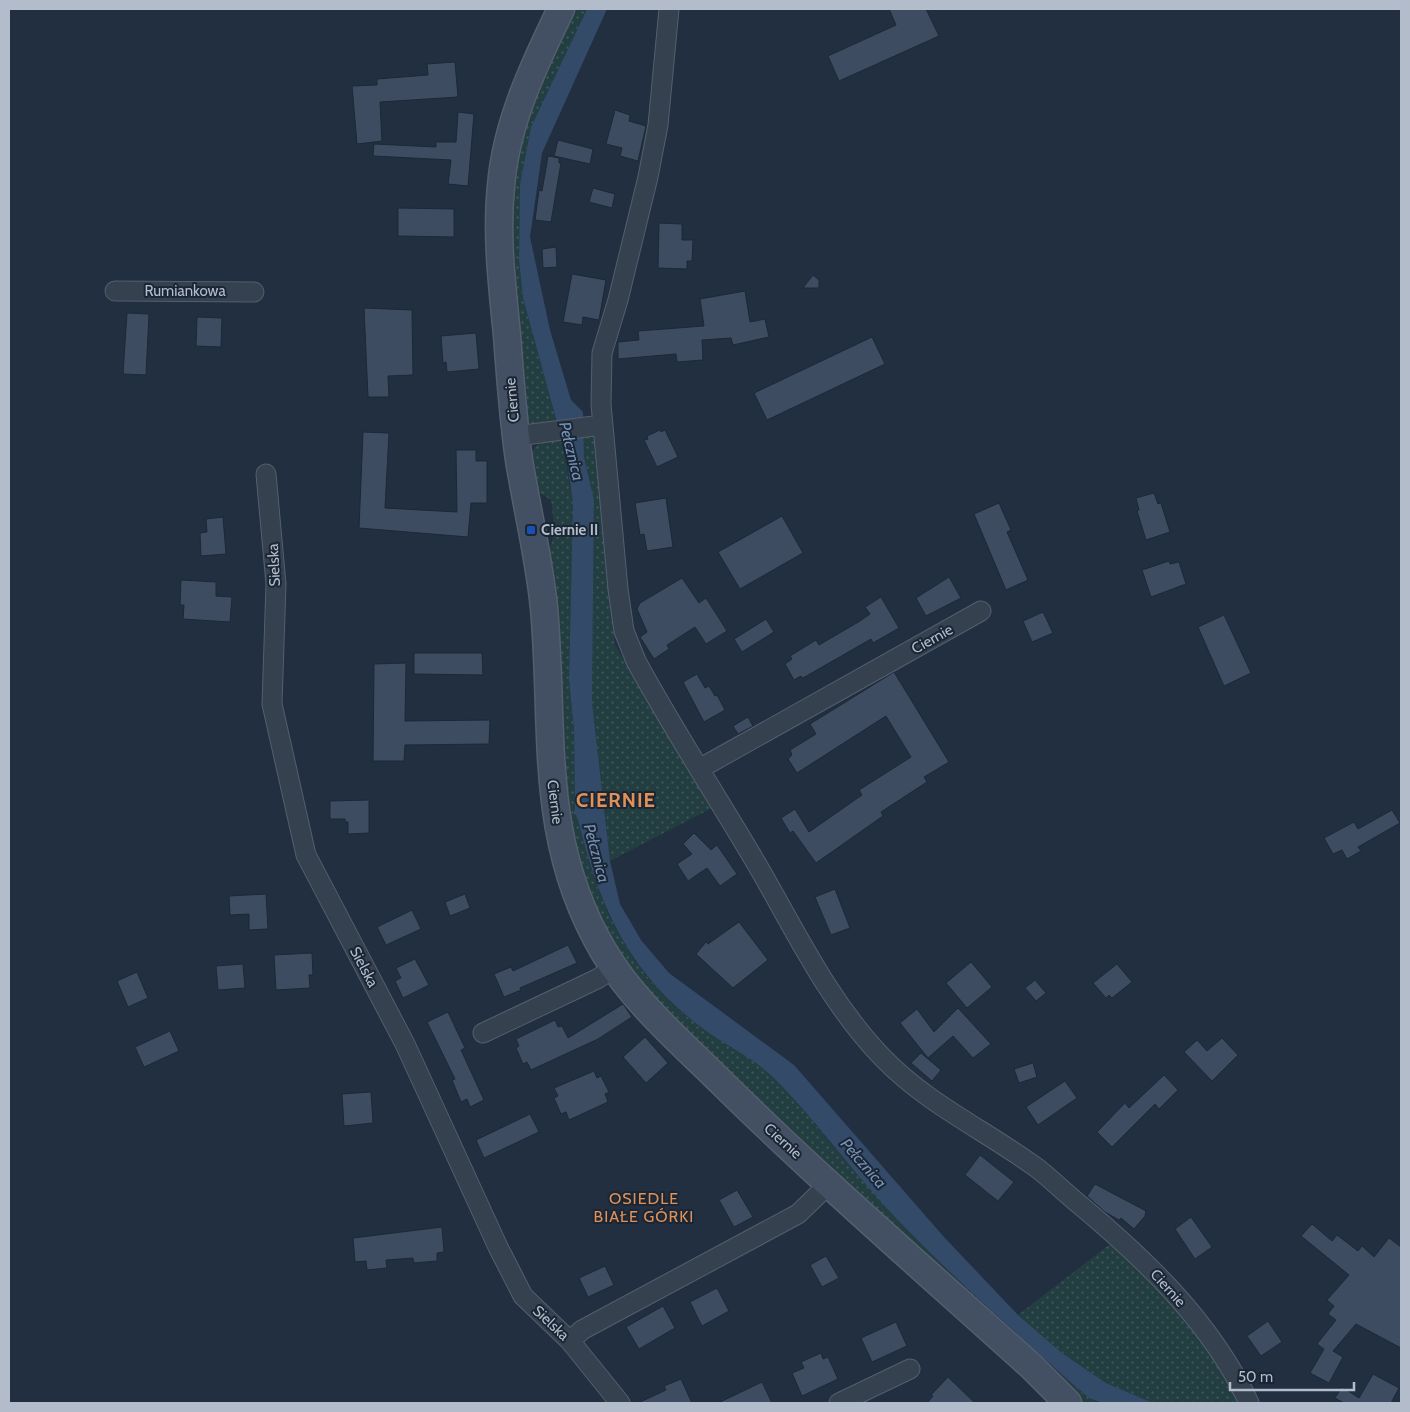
<svg xmlns="http://www.w3.org/2000/svg" width="1410" height="1412" font-family="Cabin,sans-serif">
<style>
.grass{fill:url(#grass-dots)}
.water{fill:#334a69}
.building{fill:#3d4c60;stroke:#1d2837}
.lines{fill:none;stroke-linecap:round;stroke-linejoin:round}
.street-casing{stroke:#545f6e;stroke-width:21}
.secondary-casing{stroke:#545f6e;stroke-width:29}
.street{stroke:#364150;stroke-width:19}
.secondary{stroke:#434f63;stroke-width:26}
.transit-dot{fill:#1a4fb4;stroke:#1b2635;stroke-width:2}
.labels{text-anchor:middle;stroke-width:4;stroke-linejoin:round;paint-order:stroke}
.street-label{font-size:15px;fill:#b2bccb;stroke:#1b2635}
.poi-label{font-size:15px;font-weight:bold;fill:#b2bccb;stroke:#1b2635;text-anchor:start}
.water-label{font-size:16px;font-style:italic;fill:#7692b5;stroke:#1b2635}
.neighbourhood-label{font-size:16px;letter-spacing:1px;fill:#e09157;stroke:#1b2635}
.district-label{font-size:20px;font-weight:bold;letter-spacing:1px;fill:#e09157;stroke:#1b2635}
</style>
<defs>
<pattern id="grass-dots" width="8" height="8" patternUnits="userSpaceOnUse" patternTransform="scale(1.25)"><rect width="8" height="8" fill="#233e41"/><path d="M2 2h.1M6 6h.1" fill="none" stroke="#41585b" stroke-width="1.8" stroke-linecap="round"/></pattern>
</defs>
<rect width="100%" height="100%" fill="#212f40"/>
<path class="grass" d="M 569,9 L 587,9 L 531,127 L 520,184 L 519,260 L 523,298 L 557,424 L 535,426 L 524,418 L 509,219 L 519,139 Z
M 589,433 L 594,436 L 599,451 L 615,645 L 712,808 L 610,861 L 592,702 L 594,500 L 584,457 L 583,434 Z
M 561,437 L 573,502 L 569,680 L 574,730 L 575,809 L 573,813 L 577,816 C 597,903 628,975 703,1029 C 727,1046 758,1059 778,1081 C 814,1121 847,1165 884,1204 C 948,1273 1018,1337 1089,1398 L 1102,1403 L 1078,1403 L 711,1063 L 611,950 L 567,840 L 544,563 L 555,533 L 551,500 L 535,490 C 532,473 526,457 538,443 Z
M 1114,1241 L 1200,1333 L 1242,1403 L 1153,1403 L 1106,1383 L 1062,1353 L 1018,1315 Z"/>
<path class="water" d="M 587,9 L 607,9 L 542,153 L 530,237 L 550,330 L 571,400 L 583,412 L 584,457 L 594,500 L 592,702 L 610,861 L 620,904 L 641,940 L 669,973 L 794,1065 L 944,1237 L 1018,1315 L 1062,1353 L 1106,1383 L 1153,1403 L 1102,1403 L 1089,1398 L 1068,1380 C 1004,1322 940,1266 882,1203 C 846,1163 814,1119 777,1081 C 756,1059 726,1046 702,1028 C 628,973 598,904 577,816 L 573,813 L 575,809 L 574,730 L 569,680 L 573,502 L 566,456 L 523,298 L 519,260 L 520,184 L 531,127 Z"/>
<path class="building" d="M 889,9 L 926,9 L 939,36 L 839,81 L 828,56 L 896,25 Z
M 455,62 L 458,97 L 380,102 L 382,141 L 357,144 L 352,86 L 377,85 L 377,79 L 428,75 L 427,64 Z
M 615,110 L 630,115 L 629,121 L 646,126 L 638,161 L 620,156 L 622,148 L 606,144 Z
M 458,112 L 474,114 L 468,186 L 448,184 L 451,160 L 373,156 L 374,144 L 436,147 L 436,142 L 456,142 Z
M 558,140 L 593,149 L 590,164 L 554,156 Z
M 548,156 L 559,158 L 559,163 L 561,163 L 551,222 L 535,220 L 539,190 L 542,191 Z
M 593,188 L 615,194 L 612,208 L 589,202 Z
M 398,208 L 454,209 L 454,237 L 398,236 Z
M 659,223 L 682,224 L 682,240 L 693,240 L 692,261 L 687,261 L 687,269 L 658,268 Z
M 556,247 L 557,267 L 543,268 L 542,249 Z
M 572,274 L 606,280 L 599,320 L 583,317 L 582,325 L 563,322 Z
M 813,275 L 819,280 L 819,288 L 803,288 Z
M 745,291 L 750,322 L 765,319 L 769,337 L 733,345 L 731,338 L 702,340 L 703,360 L 677,362 L 676,354 L 618,359 L 618,342 L 639,340 L 638,331 L 704,326 L 700,299 Z
M 364,308 L 412,310 L 413,375 L 388,376 L 389,397 L 368,397 Z
M 127,313 L 149,314 L 146,375 L 123,374 Z
M 197,317 L 222,318 L 221,347 L 196,346 Z
M 476,333 L 479,369 L 447,372 L 446,362 L 443,363 L 441,336 Z
M 872,337 L 885,364 L 767,420 L 754,393 Z
M 660,430 L 661,432 L 665,430 L 678,457 L 657,467 L 644,440 L 648,439 L 647,436 Z
M 363,432 L 389,433 L 385,508 L 457,512 L 456,450 L 476,450 L 476,461 L 487,461 L 487,503 L 471,503 L 468,537 L 359,528 Z
M 1154,493 L 1158,504 L 1161,503 L 1170,532 L 1146,540 L 1137,511 L 1139,510 L 1136,498 Z
M 666,498 L 673,547 L 647,551 L 644,534 L 640,535 L 635,503 Z
M 999,503 L 1011,530 L 1007,532 L 1028,580 L 1006,590 L 974,514 Z
M 782,516 L 803,553 L 740,589 L 718,552 Z
M 223,517 L 226,554 L 201,556 L 200,533 L 207,532 L 206,519 Z
M 1169,561 L 1170,564 L 1179,562 L 1186,584 L 1151,597 L 1142,570 Z
M 949,577 L 961,598 L 926,616 L 916,598 Z
M 682,578 L 699,603 L 706,598 L 727,631 L 706,644 L 695,627 L 667,645 L 669,649 L 654,659 L 640,637 L 647,632 L 637,609 L 640,603 Z
M 181,580 L 216,582 L 216,596 L 232,597 L 230,622 L 183,619 L 184,605 L 180,605 Z
M 881,597 L 899,628 L 873,643 L 871,639 L 803,678 L 801,676 L 794,680 L 785,664 L 792,659 L 790,656 L 816,640 L 819,645 L 860,621 L 870,614 L 865,607 Z
M 1043,612 L 1053,633 L 1032,642 L 1023,621 Z
M 1224,615 L 1251,673 L 1224,686 L 1198,627 Z
M 766,619 L 774,632 L 742,652 L 734,639 Z
M 414,653 L 482,653 L 483,675 L 414,674 Z
M 406,663 L 405,721 L 490,720 L 489,744 L 405,745 L 404,761 L 373,761 L 374,664 Z
M 894,672 L 949,762 L 924,777 L 927,782 L 881,812 L 883,816 L 816,863 L 793,831 L 790,833 L 781,818 L 795,809 L 809,832 L 862,795 L 859,790 L 911,757 L 886,716 L 797,773 L 788,759 L 792,755 L 790,750 L 816,734 L 810,724 Z
M 697,674 L 705,688 L 709,686 L 715,696 L 717,695 L 725,710 L 704,722 L 683,682 Z
M 748,717 L 753,726 L 738,734 L 733,726 Z
M 369,800 L 369,833 L 348,834 L 348,822 L 345,822 L 345,819 L 330,819 L 330,801 Z
M 1392,810 L 1400,823 L 1358,847 L 1361,851 L 1347,859 L 1342,850 L 1333,854 L 1324,838 L 1354,822 L 1358,829 Z
M 694,833 L 711,850 L 717,845 L 737,874 L 720,886 L 707,868 L 688,881 L 677,864 L 692,854 L 683,844 Z
M 835,889 L 850,928 L 831,935 L 815,897 Z
M 266,894 L 268,929 L 249,930 L 249,914 L 230,915 L 229,896 Z
M 465,894 L 470,908 L 450,916 L 445,902 Z
M 412,910 L 421,929 L 386,945 L 377,927 Z
M 739,922 L 768,960 L 733,988 L 696,954 L 706,942 L 708,944 Z
M 568,945 L 577,963 L 520,988 L 521,990 L 504,997 L 494,974 L 511,967 L 513,971 Z
M 312,953 L 313,975 L 309,975 L 310,988 L 276,990 L 274,955 Z
M 415,959 L 429,985 L 403,998 L 395,981 L 401,978 L 396,968 Z
M 971,962 L 992,987 L 967,1008 L 946,983 Z
M 243,964 L 245,988 L 218,990 L 216,966 Z
M 1117,964 L 1132,982 L 1112,998 L 1109,995 L 1106,998 L 1093,983 Z
M 137,972 L 148,998 L 128,1007 L 117,981 Z
M 1035,980 L 1046,993 L 1036,1001 L 1025,988 Z
M 623,1004 L 632,1017 L 598,1039 L 531,1070 L 527,1062 L 523,1064 L 516,1048 L 519,1046 L 516,1039 L 555,1020 L 558,1027 L 562,1026 L 568,1038 Z
M 958,1008 L 991,1044 L 973,1058 L 953,1036 L 928,1058 L 900,1023 L 917,1009 L 934,1032 Z
M 448,1012 L 465,1048 L 461,1050 L 484,1100 L 470,1107 L 467,1099 L 461,1102 L 452,1080 L 455,1079 L 427,1022 Z
M 170,1031 L 179,1051 L 144,1067 L 135,1047 Z
M 645,1037 L 668,1063 L 646,1083 L 623,1057 Z
M 1222,1038 L 1238,1055 L 1212,1081 L 1184,1052 L 1197,1040 L 1207,1051 Z
M 921,1053 L 941,1070 L 932,1081 L 911,1063 Z
M 1033,1063 L 1037,1077 L 1019,1083 L 1014,1069 Z
M 594,1071 L 597,1078 L 601,1076 L 609,1092 L 605,1094 L 608,1102 L 569,1120 L 566,1112 L 561,1114 L 554,1098 L 558,1096 L 554,1088 Z
M 1164,1075 L 1178,1090 L 1159,1109 L 1155,1104 L 1112,1147 L 1097,1132 L 1125,1103 L 1129,1108 Z
M 1065,1081 L 1077,1098 L 1038,1125 L 1026,1107 Z
M 371,1092 L 373,1123 L 344,1126 L 342,1094 Z
M 530,1114 L 539,1132 L 484,1158 L 476,1140 Z
M 980,1155 L 1014,1182 L 998,1201 L 965,1175 Z
M 1095,1184 L 1146,1211 L 1145,1216 L 1134,1229 L 1121,1218 L 1119,1220 L 1105,1212 L 1087,1196 Z
M 737,1190 L 753,1217 L 734,1227 L 719,1200 Z
M 1191,1217 L 1212,1247 L 1195,1259 L 1175,1229 Z
M 1312,1224 L 1332,1241 L 1337,1235 L 1358,1251 L 1362,1246 L 1374,1257 L 1389,1238 L 1401,1247 L 1401,1348 L 1356,1324 L 1333,1351 L 1343,1357 L 1329,1383 L 1310,1373 L 1324,1349 L 1317,1344 L 1336,1320 L 1328,1314 L 1334,1306 L 1327,1300 L 1349,1275 L 1301,1236 Z
M 442,1227 L 444,1252 L 437,1253 L 437,1261 L 414,1263 L 413,1258 L 386,1260 L 387,1268 L 367,1270 L 366,1261 L 355,1262 L 353,1238 Z
M 826,1256 L 839,1278 L 822,1287 L 810,1265 Z
M 605,1266 L 614,1285 L 588,1297 L 579,1278 Z
M 717,1288 L 729,1311 L 702,1326 L 690,1302 Z
M 663,1306 L 675,1328 L 639,1349 L 626,1327 Z
M 1268,1321 L 1282,1342 L 1261,1356 L 1247,1336 Z
M 896,1322 L 907,1346 L 872,1362 L 861,1338 Z
M 821,1353 L 823,1359 L 828,1357 L 838,1379 L 802,1396 L 792,1373 L 804,1368 L 801,1362 Z
M 1373,1374 L 1399,1388 L 1391,1403 L 1344,1403 L 1335,1398 L 1342,1387 L 1359,1398 Z
M 948,1377 L 975,1403 L 927,1403 L 933,1396 L 931,1395 Z
M 681,1379 L 692,1403 L 638,1403 L 666,1390 L 664,1386 Z
M 762,1382 L 772,1403 L 718,1403 Z"/>
<g class="lines">
<defs>
<path id="street" d="M 669,9 L 658,125 L 648,177 L 618,300 L 602,353 L 601,404 L 618,589 L 624,631 L 636,661 C 674,731 718,798 759,868 C 796,932 829,1002 882,1057 C 927,1104 985,1130 1037,1168 C 1050,1178 1062,1190 1074,1200 C 1143,1257 1211,1321 1249,1403
M 115,291 L 254,292
M 516,436 L 602,425
M 266,474 L 276,584 L 272,704 L 306,855 L 405,1044 L 498,1247 L 523,1296 L 570,1341 L 620,1403
M 699,769 L 981,611
M 483,1033 L 597,979 L 614,968
M 570,1341 L 582,1330 L 798,1214 L 830,1183
M 839,1403 L 910,1369"/>
<path id="secondary" d="M 561,9 C 534,65 506,123 501,186 C 496,236 502,285 507,335 C 510,377 513,419 519,460 C 527,509 539,558 544,608 C 555,730 537,839 604,952 C 634,1003 683,1044 725,1086 C 824,1183 929,1274 1032,1367 L 1068,1403"/>
</defs>
<use href="#street" class="street-casing"/>
<use href="#secondary" class="secondary-casing"/>
<use href="#street" class="street"/>
<use href="#secondary" class="secondary"/>
</g>
<rect class="transit-dot" x="526" y="525" width="10" height="10" rx="2.5"/>
<g class="labels">
<g class="street-label">
<text x="185" y="296">Rumiankowa</text>
<text transform="translate(512 400) rotate(-95)" y="5">Ciernie</text>
<text transform="translate(274 565) rotate(-93)" y="5">Sielska</text>
<text transform="translate(932 639) rotate(-29)" y="5">Ciernie</text>
<text transform="translate(555 802) rotate(83)" y="5">Ciernie</text>
<text transform="translate(364 967) rotate(62)" y="5">Sielska</text>
<text transform="translate(783 1141) rotate(42)" y="5">Ciernie</text>
<text transform="translate(1168 1288) rotate(48)" y="5">Ciernie</text>
<text transform="translate(551 1323) rotate(43)" y="5">Sielska</text>
</g>
<g class="poi-label">
<text x="541" y="535">Ciernie II</text>
</g>
<g class="water-label">
<text transform="translate(572 451) rotate(76)" y="6">Pełcznica</text>
<text transform="translate(597 853) rotate(75)" y="6">Pełcznica</text>
<text transform="translate(864 1163) rotate(49)" y="6">Pełcznica</text>
</g>
<g class="neighbourhood-label">
<text x="644" y="1204">OSIEDLE<tspan x="644" dy="18">BIAŁE GÓRKI</tspan></text>
</g>
<g class="district-label">
<text x="616" y="807">CIERNIE</text>
</g>
</g>
<rect width="1410" height="1412" fill="none" stroke="#b2bccb" stroke-width="20"/>
<path d="M1230 1382v8h124v-8" fill="none" stroke="#b2bccb" stroke-width="2.5"/>
<text x="1238" y="1382" font-size="15" fill="#b2bccb" stroke="#1b2635" stroke-width="4" paint-order="stroke">50 m</text>
</svg>
